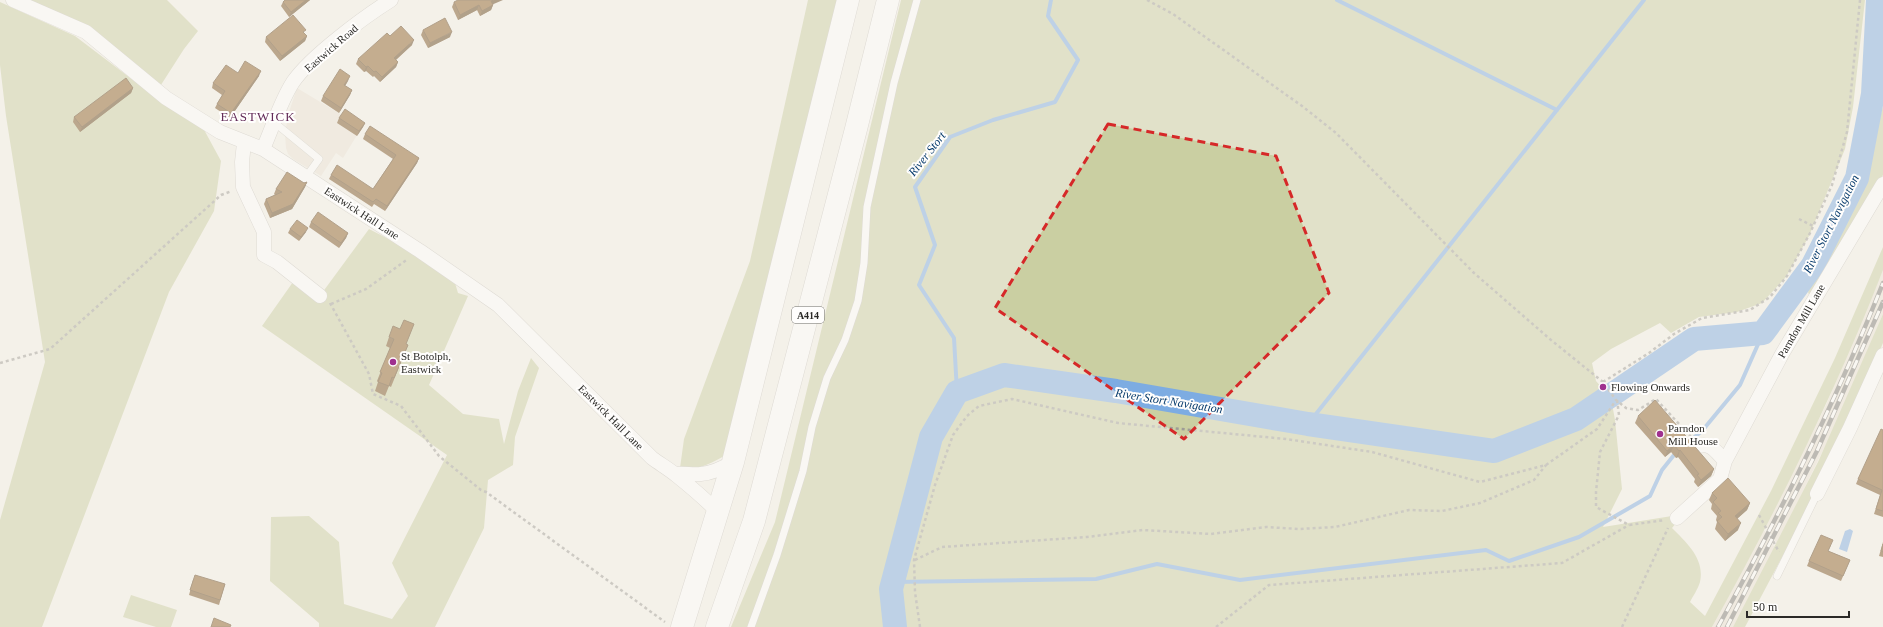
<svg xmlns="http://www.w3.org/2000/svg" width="1883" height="627" font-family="'Times New Roman',serif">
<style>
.built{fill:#eae3d5}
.green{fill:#cacfa2}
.water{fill:#7dace2}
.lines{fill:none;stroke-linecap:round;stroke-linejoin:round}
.stream{stroke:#7dace2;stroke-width:4}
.river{stroke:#7dace2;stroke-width:24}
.service-casing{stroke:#c4c1ba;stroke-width:8}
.minor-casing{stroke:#c4c1ba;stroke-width:15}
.trunk-casing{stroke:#c4c1ba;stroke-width:23}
.path{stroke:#9e9c96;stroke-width:2.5;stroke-dasharray:3 3;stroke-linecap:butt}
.service{stroke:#fff;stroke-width:7}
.minor{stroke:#fff;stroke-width:14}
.trunk{stroke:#fff;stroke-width:22}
.rail-casing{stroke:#7b7974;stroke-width:4.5}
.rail{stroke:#fffefd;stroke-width:3;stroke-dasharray:9;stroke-linecap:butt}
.wall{fill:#774f1e}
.shaded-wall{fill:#614018}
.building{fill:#8a5c23;stroke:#614018}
.marked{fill:none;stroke:#d62828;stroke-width:3;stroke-dasharray:8 5;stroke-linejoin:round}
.poi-dot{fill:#9f308f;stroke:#fffefd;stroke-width:1.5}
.labels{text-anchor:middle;stroke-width:4;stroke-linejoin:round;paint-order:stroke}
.shield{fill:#fffefd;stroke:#6b6a67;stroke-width:1}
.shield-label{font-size:10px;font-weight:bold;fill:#2b2a27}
.street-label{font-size:11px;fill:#2b2a27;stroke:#fffefd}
.poi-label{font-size:11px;fill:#2b2a27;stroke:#fffefd;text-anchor:start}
.water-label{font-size:12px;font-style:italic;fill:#073b6c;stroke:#fffefd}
.quarter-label{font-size:13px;letter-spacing:1px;fill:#632c59;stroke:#fffefd}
</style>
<rect width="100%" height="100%" fill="#f4f1e9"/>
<path class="built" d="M 297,88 L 362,127 L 343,158 L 336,153 L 321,176 L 293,159 L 288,154 L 286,148 L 285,134 L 288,115 Z
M 1883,270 L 1883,314 L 1839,418 L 1777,544 L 1766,526 L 1826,405 Z
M 1764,530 L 1775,548 L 1753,590 L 1733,627 L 1712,627 Z"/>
<path class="green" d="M 26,0 L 167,0 L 198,31 L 184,49 L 159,88 Z
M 808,0 L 838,0 L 724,456 C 712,463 694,472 680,468 L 684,439 L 750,261 Z
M 901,0 L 1865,0 L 1853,107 L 1845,149 L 1809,236 L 1786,277 L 1762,303 L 1737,312 L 1699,317 L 1671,333 L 1660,323 L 1611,349 L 1592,363 L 1596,381 L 1611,398 L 1615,420 L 1622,489 L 1603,527 L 1672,516 L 1677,522 L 1672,528 C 1687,543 1705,559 1700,582 C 1698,589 1693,596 1690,602 L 1705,616 L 1771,491 L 1835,358 L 1883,247 L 1883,270 C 1835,393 1776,512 1712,627 L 731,627 L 775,522 Z
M 0,2 L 75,36 L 154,96 L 202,126 L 221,161 L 214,211 L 169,292 L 42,627 L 0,627 L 0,520 L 45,362 L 6,116 L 0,65 Z
M 1883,106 L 1883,175 L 1810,297 L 1808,292 L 1867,169 Z
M 369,229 L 408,249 L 455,283 L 458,293 L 468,296 L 429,385 L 463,414 L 499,419 L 504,444 L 518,391 L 531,358 L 539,368 L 515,437 L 513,465 L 488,480 L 484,528 L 435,627 L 319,627 L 319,623 L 270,581 L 271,517 L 309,516 L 339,542 L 344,604 L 392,619 L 408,596 L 392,563 L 447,455 L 262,326 L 293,282 L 322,293 Z
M 1883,314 L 1883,343 L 1807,510 L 1745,627 L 1733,627 L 1818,462 Z
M 131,595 L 177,610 L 171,627 L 156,627 L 123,617 Z"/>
<path class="water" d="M 1662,356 L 1666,359 L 1666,364 L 1615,395 L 1615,391 L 1611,387 Z
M 1850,529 L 1853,531 L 1847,552 L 1839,549 L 1845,531 Z"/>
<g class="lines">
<path class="stream" d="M 1337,0 L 1557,110
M 957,392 L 954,338 L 919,285 L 935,245 L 915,187 L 950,137 L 993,120 L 1055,102 L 1078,60 L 1048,16 L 1051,0
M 1308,424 L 1644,0
M 1686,444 L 1702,431 L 1740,385 L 1763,333
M 893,582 L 1096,579 L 1157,564 L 1240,580 L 1486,550 L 1509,561 L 1579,537 L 1650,496 L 1662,470 L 1674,455"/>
<path class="river" d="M 895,627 L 891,589 L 931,437 L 957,392 L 1004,375 L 1116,391 L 1308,424 L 1494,451 L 1576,419 L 1694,339 L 1763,333 L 1813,265 L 1857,178 L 1873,94 L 1878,0"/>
<defs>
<path id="service" d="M 275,123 L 319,159 L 306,177
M 1777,576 L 1817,494
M 751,627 L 777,555 L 803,471 L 812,427 L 827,378 L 845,340 L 858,301 L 864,263 L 867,207 L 894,83 L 917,0"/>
<path id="minor" d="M 13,0 L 86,32 L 166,98 L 220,132 L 263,149 L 420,251 L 498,305 L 652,458 C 660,464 669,469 676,475 C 691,487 705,499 719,513
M 244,143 L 242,162 L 243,187 L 264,232 L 264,255 L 277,262 L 320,296
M 263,149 C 273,127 280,102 293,82 C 311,56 364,17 391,0
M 1699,446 C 1711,442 1717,453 1725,461
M 676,474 C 685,473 692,475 701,474 C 713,473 723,468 733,462
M 1817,494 L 1850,428 L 1883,355
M 1677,518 L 1720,479 L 1725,461 L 1782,354 L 1883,184"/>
<path id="trunk" d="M 682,627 L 733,462 L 848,0
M 717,627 L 754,521 L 856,129 L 888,0"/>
</defs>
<use href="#service" class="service-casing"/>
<use href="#minor" class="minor-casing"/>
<use href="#trunk" class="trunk-casing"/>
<path class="path" d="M 1147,0 L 1173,14 L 1302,106 L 1336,133 L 1474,273 L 1551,340 L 1603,382 L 1616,400 L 1626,408 L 1638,410 L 1656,399 L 1691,437
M 1799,219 L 1813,226
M 330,303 L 369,374 L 373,394 L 401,406 L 439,456 L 481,490 L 486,492 L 665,622
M 331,304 L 366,289 L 408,259
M 0,363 L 50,349 L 221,195 L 232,191
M 1603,382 L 1649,353 L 1674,334 L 1702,318 L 1750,310 L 1770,297 L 1787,276 L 1810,233 L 1832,185 L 1847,132 L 1860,0
M 1617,400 L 1619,415 L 1600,452 L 1596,492 L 1596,507 L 1629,525 L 1665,520
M 1759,515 L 1779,552
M 915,560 L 942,547 L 1087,537 L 1143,530 L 1211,534 L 1266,527 L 1299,529 L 1335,527 L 1409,510 L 1442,511 L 1480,503 L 1534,480 L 1546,465
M 920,627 L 915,592 L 914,560 L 935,485 L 953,435 L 967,416 L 979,406 L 1012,399 L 1118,423 L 1286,439 L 1372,452 L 1480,482 L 1546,465 L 1597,429 L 1616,400
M 1216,627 L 1269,585 L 1562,563 L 1629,525
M 1622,627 L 1668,528"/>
<use href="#service" class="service"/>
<use href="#minor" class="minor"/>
<use href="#trunk" class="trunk"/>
<defs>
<path id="rail" d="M 1718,627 C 1779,516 1836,401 1883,283
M 1727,627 L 1817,451 L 1883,302"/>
</defs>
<use href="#rail" class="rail-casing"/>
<use href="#rail" class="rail"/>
</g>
<path class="wall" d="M 285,0 L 310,0 L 289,17 L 281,6 L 283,2 Z
M 454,2 L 493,5 L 491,10 L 480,16 L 477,10 L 458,20 L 452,7 Z
M 423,30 L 450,37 L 428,48 L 421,35 Z
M 304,33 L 307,36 L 305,41 L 280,61 L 265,42 L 266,37 Z
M 390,36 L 412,45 L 396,60 L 398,62 L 396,67 L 380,82 L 374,76 L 373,77 L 366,71 L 364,72 L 356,64 L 358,59 Z
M 238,73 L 259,76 L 230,118 L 215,108 L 217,104 L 222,95 L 212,88 L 213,83 Z
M 348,81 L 345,86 L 352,90 L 350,95 L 339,113 L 321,101 L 323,96 Z
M 133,88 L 131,93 L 80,132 L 73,122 L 74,117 Z
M 339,118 L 365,123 L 363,127 L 357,136 L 337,123 Z
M 365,134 L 419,158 L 417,163 L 385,211 L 374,204 L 372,207 L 329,179 L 331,175 L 373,189 L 393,159 L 363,139 Z
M 307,182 L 305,187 L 292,209 L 270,218 L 264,204 L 266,199 L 275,195 L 274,194 L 276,189 Z
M 311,222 L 348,233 L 346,238 L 339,248 L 309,227 Z
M 290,229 L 306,232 L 299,241 L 288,233 Z
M 389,337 L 408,345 L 391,387 L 389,386 L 385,396 L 375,391 L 378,382 L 377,381 L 390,348 L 386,346 Z
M 1638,416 L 1714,469 L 1711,476 L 1698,487 L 1694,482 L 1695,479 L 1678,457 L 1676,458 L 1671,452 L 1665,457 L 1635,423 Z
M 1883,430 L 1883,517 L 1874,514 L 1880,495 L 1856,484 L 1858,479 Z
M 1712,493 L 1750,503 L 1747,510 L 1737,519 L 1738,530 L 1725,541 L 1715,529 L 1717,522 L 1716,520 L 1717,516 L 1711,509 L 1712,504 L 1709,500 Z
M 1883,542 L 1883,557 L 1879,556 Z
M 1831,545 L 1828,551 L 1850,560 L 1841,581 L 1807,566 L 1809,561 Z
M 193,580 L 225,584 L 219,605 L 189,595 Z"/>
<path class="shaded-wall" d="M 306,0 L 310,0 L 289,17 L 291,12 Z
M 494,0 L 503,0 L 489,6 L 491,1 Z
M 479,5 L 477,10 L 458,20 L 460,15 Z
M 493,5 L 491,10 L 480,16 L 482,11 Z
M 452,32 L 450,37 L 428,48 L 430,43 Z
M 307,36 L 305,41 L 280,61 L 282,56 Z
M 414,40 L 412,45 L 392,63 L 394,58 Z
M 398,62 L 396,67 L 380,82 L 382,77 Z
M 368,66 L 366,71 L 364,72 L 366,67 Z
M 261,71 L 259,76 L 230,118 L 231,113 Z
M 350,76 L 348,81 L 342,90 L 344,85 Z
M 133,88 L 131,93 L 80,132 L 82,127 Z
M 352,90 L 350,95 L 339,113 L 341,108 Z
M 365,123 L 363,127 L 357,136 L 359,131 Z
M 419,158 L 417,163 L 385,211 L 387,206 Z
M 307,182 L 305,187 L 292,209 L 270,218 L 272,213 Z
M 308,228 L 306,232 L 299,241 L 301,237 Z
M 348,233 L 346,238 L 339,248 L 341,243 Z
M 1674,445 L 1671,452 L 1665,457 L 1667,451 Z
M 1680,450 L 1678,457 L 1676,458 L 1679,451 Z
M 1714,469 L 1711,476 L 1698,487 L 1701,480 Z
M 1750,503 L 1747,510 L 1732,523 L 1735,516 Z
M 1741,523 L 1738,530 L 1725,541 L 1728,534 Z"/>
<path class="building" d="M 285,0 L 306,0 L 291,12 L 283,2 Z
M 458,0 L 494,0 L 491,1 L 493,5 L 482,11 L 479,5 L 460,15 L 454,2 Z
M 293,15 L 306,30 L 303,32 L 307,36 L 282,56 L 266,37 Z
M 445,18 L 452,32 L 430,43 L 423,30 Z
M 401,26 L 414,40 L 394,58 L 398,62 L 382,77 L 376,71 L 374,72 L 368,66 L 366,67 L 358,59 L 387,33 L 390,36 Z
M 245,61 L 261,71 L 231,113 L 217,104 L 225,91 L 213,83 L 226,65 L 238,73 Z
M 340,69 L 350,76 L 344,85 L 352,90 L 341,108 L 323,96 Z
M 126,78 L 133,88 L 82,127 L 74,117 Z
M 345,109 L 365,123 L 359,131 L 339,118 Z
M 370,126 L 419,158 L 387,206 L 376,199 L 373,202 L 331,175 L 337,165 L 373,189 L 396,155 L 365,134 Z
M 287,172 L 304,183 L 307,182 L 293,204 L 272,213 L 266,199 L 282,192 L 276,189 Z
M 318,212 L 348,233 L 341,243 L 311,222 Z
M 297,220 L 308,228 L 301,237 L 290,229 Z
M 404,320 L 414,324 L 406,344 L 408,345 L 394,378 L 392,377 L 389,386 L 378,382 L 382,373 L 380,372 L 394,339 L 389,337 L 393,326 L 400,329 Z
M 1655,400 L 1714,469 L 1701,480 L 1697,475 L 1699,474 L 1680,450 L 1679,451 L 1674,445 L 1667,451 L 1638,416 Z
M 1881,429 L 1883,430 L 1883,511 L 1876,509 L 1882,490 L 1858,479 Z
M 1728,478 L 1750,503 L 1735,516 L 1741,523 L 1728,534 L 1717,521 L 1722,517 L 1718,513 L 1721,511 L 1713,502 L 1717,498 L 1712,493 Z
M 1821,535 L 1833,540 L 1828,551 L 1850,560 L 1843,576 L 1809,561 Z
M 1883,544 L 1883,552 L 1881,551 Z
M 195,575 L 225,584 L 220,600 L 190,590 Z
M 214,618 L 231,625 L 230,627 L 211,627 Z"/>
<path d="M0 0H1883V627H0ZM 1108,124 L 1276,156 L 1329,293 L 1184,439 L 995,308 Z" fill="#f4f1e9" fill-opacity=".55" fill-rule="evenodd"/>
<path class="marked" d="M 1108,124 L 1276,156 L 1329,293 L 1184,439 L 995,308 Z"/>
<g class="poi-dot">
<circle cx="393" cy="362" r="4"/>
<circle cx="1603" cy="387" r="4"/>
<circle cx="1660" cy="434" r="4"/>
</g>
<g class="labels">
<rect class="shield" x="792" y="307" width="32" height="16" rx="3"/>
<g class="shield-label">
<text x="808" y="319">A414</text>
</g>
<g class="street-label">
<text transform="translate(331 48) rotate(-41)" y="4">Eastwick Road</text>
<text transform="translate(362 213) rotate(33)" y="4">Eastwick Hall Lane</text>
<text transform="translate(1801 321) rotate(-60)" y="4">Parndon Mill Lane</text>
<text transform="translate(611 417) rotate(45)" y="4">Eastwick Hall Lane</text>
</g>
<g class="poi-label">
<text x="401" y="360">St Botolph,<tspan x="401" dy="13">Eastwick</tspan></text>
<text x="1611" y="391">Flowing Onwards</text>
<text x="1668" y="432">Parndon<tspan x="1668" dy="13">Mill House</tspan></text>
</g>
<g class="water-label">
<text transform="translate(927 154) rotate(-52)" y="4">River Stort</text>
<text transform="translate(1831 224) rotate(-63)" y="4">River Stort Navigation</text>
<text transform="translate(1169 401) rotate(9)" y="4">River Stort Navigation</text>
</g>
<g class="quarter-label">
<text x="258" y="121">EASTWICK</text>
</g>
</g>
<path d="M1747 611v6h102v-6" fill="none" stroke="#2b2a27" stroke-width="2"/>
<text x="1753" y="611" font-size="12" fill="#2b2a27" stroke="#fffefd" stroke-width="3" paint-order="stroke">50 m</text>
</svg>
